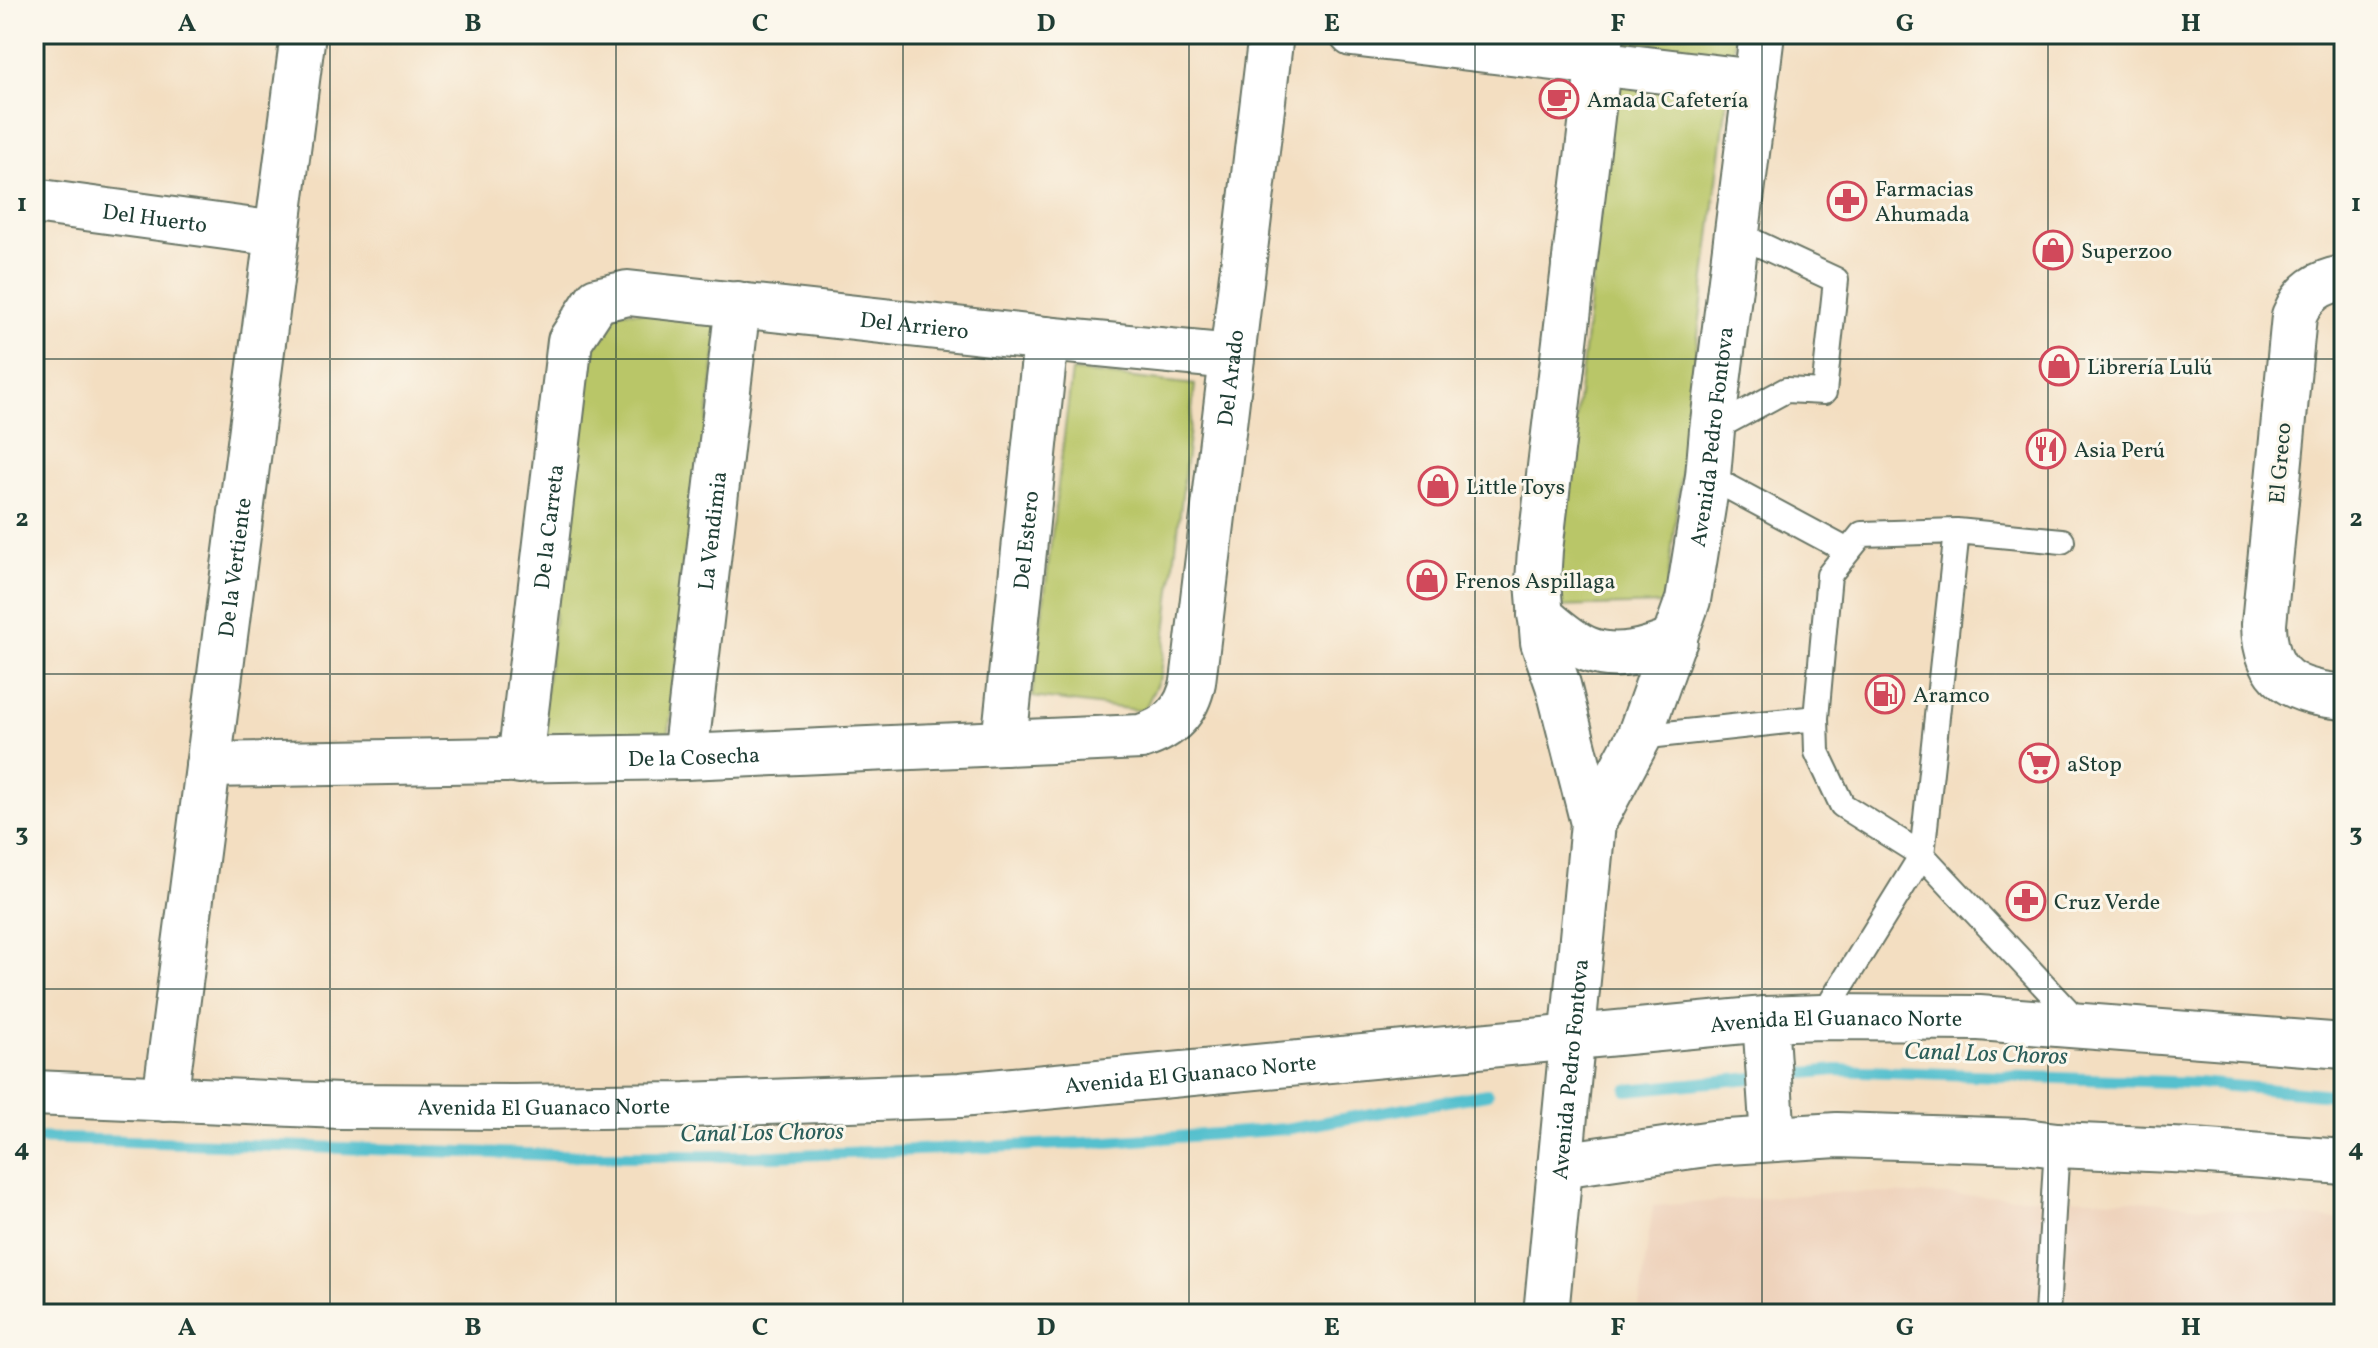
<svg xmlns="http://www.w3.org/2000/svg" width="2378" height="1348" font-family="Vollkorn,serif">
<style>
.built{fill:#eed2bb}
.green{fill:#b9c668;stroke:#6c824e;stroke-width:2}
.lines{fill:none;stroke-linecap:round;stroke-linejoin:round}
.stream{stroke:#54c0ce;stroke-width:12}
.service-casing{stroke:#697565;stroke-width:28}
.minor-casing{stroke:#697565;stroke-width:48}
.tertiary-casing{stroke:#697565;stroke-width:48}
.service{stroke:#fff;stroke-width:24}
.minor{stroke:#fff;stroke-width:44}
.tertiary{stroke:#fff;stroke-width:44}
.grid{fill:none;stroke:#1f3d34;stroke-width:2;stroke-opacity:0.55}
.labels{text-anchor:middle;stroke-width:6;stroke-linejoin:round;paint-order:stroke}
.poi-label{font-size:22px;fill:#1f3d34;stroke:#fbf7ec;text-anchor:start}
.street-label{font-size:22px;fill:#1f3d34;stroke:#fbf7ec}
.water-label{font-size:24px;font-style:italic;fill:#2c5e5a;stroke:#fbf7ec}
.neatline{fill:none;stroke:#1f3d34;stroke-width:3}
.grid-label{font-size:26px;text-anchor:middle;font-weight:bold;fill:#1f3d34}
</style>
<rect width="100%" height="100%" fill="#fbf7ec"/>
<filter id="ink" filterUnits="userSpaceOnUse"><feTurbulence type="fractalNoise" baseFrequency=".0125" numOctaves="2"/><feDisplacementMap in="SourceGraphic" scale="16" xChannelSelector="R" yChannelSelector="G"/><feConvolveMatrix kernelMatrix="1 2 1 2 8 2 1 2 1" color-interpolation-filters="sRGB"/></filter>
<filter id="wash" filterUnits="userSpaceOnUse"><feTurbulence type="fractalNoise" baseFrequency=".006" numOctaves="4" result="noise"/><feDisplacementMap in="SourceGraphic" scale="32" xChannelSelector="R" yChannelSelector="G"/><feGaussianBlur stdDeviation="1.8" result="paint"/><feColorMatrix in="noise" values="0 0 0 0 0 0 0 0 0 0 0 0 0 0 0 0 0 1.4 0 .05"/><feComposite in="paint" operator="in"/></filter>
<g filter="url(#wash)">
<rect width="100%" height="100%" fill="#f3dec1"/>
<path class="built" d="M 1839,1192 L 2129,1200 L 2344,1220 L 2344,1314 L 1638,1314 L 1653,1206 Z"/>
<path class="green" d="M 1621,34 L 1735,34 L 1665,604 L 1554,607 Z
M 623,311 L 720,318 L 669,732 L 541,735 L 585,344 L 602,316 Z
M 1072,371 L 1195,385 L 1161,675 L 1144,711 L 1032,697 Z"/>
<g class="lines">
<path class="stream" d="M 1627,1090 L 1836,1070 L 2198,1083 L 2344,1096
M 34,1138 L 588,1156 L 775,1156 L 1108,1142 L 1285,1129 L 1487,1094"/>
</g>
</g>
<g filter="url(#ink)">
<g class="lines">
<defs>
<path id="service" d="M 1712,430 L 1786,390 L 1824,392 L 1836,280 L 1737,234
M 1708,476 L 1848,551
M 2062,541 L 1957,531 L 1862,534 L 1829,575 L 1816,718 L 1817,752 L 1842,805 L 1922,855 L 2081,1025
M 1639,737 L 1816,718
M 1822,1017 L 1922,855 L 1957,531
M 2047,1314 L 2057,1145"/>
<g id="minor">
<path d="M 1352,34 L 1756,82"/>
<path id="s1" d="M 34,201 L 277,234"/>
<path d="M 2344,278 C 2319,282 2304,292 2294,316 L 2264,624 C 2265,680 2294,692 2344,697"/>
<path id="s2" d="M 1004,743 L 1046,339"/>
<path id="s3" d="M 685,757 L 738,304"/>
<path id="s4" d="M 520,761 L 570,341 L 597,300 L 628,293 L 1046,339 L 1232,357"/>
<path id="s5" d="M 208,765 L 685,757 L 1141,737 C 1170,728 1187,712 1193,682 L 1271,34"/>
<path id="s6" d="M 165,1099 L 303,34"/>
</g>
<g id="tertiary">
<path d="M 1540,615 C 1554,627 1570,642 1587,649 C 1616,661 1648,651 1675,640"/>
<path id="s7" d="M 1593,823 L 1639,737 L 1688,600 L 1708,476 L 1712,430 L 1762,34"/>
<path d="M 1765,1019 L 1773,1139"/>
<path id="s8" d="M 34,1093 L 340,1106 L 513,1107 L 686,1105 L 960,1095 L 1765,1019 L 1822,1017 L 1979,1018 L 2344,1046"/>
<path d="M 1560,1165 L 1713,1143 L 1837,1135 L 2024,1141 L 2057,1145 L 2194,1151 L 2344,1162"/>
<path id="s9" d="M 1546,1314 L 1593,823 L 1558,685 L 1543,642 L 1538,582 L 1540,550 L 1602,34"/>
</g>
</defs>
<use href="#service" class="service-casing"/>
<use href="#minor" class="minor-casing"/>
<use href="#tertiary" class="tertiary-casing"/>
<use href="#service" class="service"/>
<use href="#minor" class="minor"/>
<use href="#tertiary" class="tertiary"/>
</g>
</g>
<path class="grid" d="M 330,34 L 330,1314M 616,34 L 616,1314M 903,34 L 903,1314M 1189,34 L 1189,1314M 1475,34 L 1475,1314M 1762,34 L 1762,1314M 2048,34 L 2048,1314M 34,359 L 2344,359M 34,674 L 2344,674M 34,989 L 2344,989"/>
<defs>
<symbol id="cafe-ring" viewBox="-11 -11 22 22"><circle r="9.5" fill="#fbf7ec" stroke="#d1495b" stroke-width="1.5"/><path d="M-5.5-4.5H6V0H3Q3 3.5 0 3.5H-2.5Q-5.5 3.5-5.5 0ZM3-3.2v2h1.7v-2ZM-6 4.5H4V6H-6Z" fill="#d1495b"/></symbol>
<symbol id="pharmacy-ring" viewBox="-11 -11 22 22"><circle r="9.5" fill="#fbf7ec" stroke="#d1495b" stroke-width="1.5"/><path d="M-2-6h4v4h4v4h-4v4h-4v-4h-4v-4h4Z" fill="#d1495b"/></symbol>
<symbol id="shop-ring" viewBox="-11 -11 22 22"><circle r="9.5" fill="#fbf7ec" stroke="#d1495b" stroke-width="1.5"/><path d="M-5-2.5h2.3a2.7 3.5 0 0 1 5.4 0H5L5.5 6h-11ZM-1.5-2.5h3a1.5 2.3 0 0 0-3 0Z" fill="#d1495b"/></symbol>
<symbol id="restaurant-ring" viewBox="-11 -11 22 22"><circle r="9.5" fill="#fbf7ec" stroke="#d1495b" stroke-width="1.5"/><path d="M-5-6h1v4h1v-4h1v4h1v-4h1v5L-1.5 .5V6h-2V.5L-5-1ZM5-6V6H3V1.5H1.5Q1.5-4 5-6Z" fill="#d1495b"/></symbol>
<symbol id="fuel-ring" viewBox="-11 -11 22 22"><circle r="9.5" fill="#fbf7ec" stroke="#d1495b" stroke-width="1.5"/><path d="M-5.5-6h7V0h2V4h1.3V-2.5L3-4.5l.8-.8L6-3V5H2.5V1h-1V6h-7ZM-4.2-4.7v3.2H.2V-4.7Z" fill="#d1495b"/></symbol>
<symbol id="supermarket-ring" viewBox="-11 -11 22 22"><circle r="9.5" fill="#fbf7ec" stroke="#d1495b" stroke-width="1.5"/><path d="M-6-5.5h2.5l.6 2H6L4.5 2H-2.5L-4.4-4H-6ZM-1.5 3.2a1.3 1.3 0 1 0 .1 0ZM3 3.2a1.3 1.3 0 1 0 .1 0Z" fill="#d1495b"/></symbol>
</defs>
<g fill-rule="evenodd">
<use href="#cafe-ring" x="1537" y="77" width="44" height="44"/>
<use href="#pharmacy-ring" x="1825" y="179" width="44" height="44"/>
<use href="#shop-ring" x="2031" y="228" width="44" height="44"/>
<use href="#shop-ring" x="2037" y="344" width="44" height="44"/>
<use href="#restaurant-ring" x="2024" y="427" width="44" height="44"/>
<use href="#shop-ring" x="1416" y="464" width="44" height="44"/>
<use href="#shop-ring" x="1405" y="558" width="44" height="44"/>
<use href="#fuel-ring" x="1863" y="672" width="44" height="44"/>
<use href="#supermarket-ring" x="2017" y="741" width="44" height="44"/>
<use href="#pharmacy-ring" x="2004" y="879" width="44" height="44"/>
</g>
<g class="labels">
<g class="poi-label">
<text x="1587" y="107">Amada Cafetería</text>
<text x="1875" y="196">Farmacias<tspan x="1875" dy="25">Ahumada</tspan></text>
<text x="2081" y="258">Superzoo</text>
<text x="2087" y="374">Librería Lulú</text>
<text x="2074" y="457">Asia Perú</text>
<text x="1466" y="494">Little Toys</text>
<text x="1455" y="588">Frenos Aspillaga</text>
<text x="1913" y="702">Aramco</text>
<text x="2067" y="771">aStop</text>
<text x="2054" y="909">Cruz Verde</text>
</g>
<g class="street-label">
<text dy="8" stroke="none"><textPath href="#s1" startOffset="122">Del Huerto</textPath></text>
<text dy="8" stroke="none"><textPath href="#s4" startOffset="792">Del Arriero</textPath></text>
<text dy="8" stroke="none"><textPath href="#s5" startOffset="1320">Del Arado</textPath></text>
<text dy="8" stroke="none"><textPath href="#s7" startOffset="408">Avenida Pedro Fontova</textPath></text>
<text transform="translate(2279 463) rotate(-85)" y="8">El Greco</text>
<text dy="8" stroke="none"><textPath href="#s4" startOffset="236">De la Carreta</textPath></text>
<text dy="8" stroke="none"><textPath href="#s3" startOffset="228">La Vendimia</textPath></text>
<text dy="8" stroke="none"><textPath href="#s2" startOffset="204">Del Estero</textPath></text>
<text dy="8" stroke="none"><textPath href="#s6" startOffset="536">De la Vertiente</textPath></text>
<text dy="8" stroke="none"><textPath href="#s5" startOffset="486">De la Cosecha</textPath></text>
<text dy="8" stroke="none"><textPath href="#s8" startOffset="1806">Avenida El Guanaco Norte</textPath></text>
<text dy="8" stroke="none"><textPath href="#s9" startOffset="246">Avenida Pedro Fontova</textPath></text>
<text dy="8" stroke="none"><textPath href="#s8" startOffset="1158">Avenida El Guanaco Norte</textPath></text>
<text dy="8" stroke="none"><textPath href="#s8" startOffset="510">Avenida El Guanaco Norte</textPath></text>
</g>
<g class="water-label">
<text transform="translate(1986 1053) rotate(2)" y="8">Canal Los Choros</text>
<text transform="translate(762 1132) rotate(-1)" y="8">Canal Los Choros</text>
</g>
</g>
<rect width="2378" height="1348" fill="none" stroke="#fbf7ec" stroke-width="88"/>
<rect x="44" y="44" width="2290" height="1260" class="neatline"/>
<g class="grid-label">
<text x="187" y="31">A</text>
<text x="473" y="31">B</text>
<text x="760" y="31">C</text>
<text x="1046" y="31">D</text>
<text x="1332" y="31">E</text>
<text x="1618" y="31">F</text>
<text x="1905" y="31">G</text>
<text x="2191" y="31">H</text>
<text x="22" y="211">1</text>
<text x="2356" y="211">1</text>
<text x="22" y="526">2</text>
<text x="2356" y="526">2</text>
<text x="22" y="841">3</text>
<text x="2356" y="841">3</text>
<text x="22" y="1156">4</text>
<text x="2356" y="1156">4</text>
<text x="187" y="1335">A</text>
<text x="473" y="1335">B</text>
<text x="760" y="1335">C</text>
<text x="1046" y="1335">D</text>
<text x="1332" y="1335">E</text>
<text x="1618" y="1335">F</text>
<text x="1905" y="1335">G</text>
<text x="2191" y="1335">H</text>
</g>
</svg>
